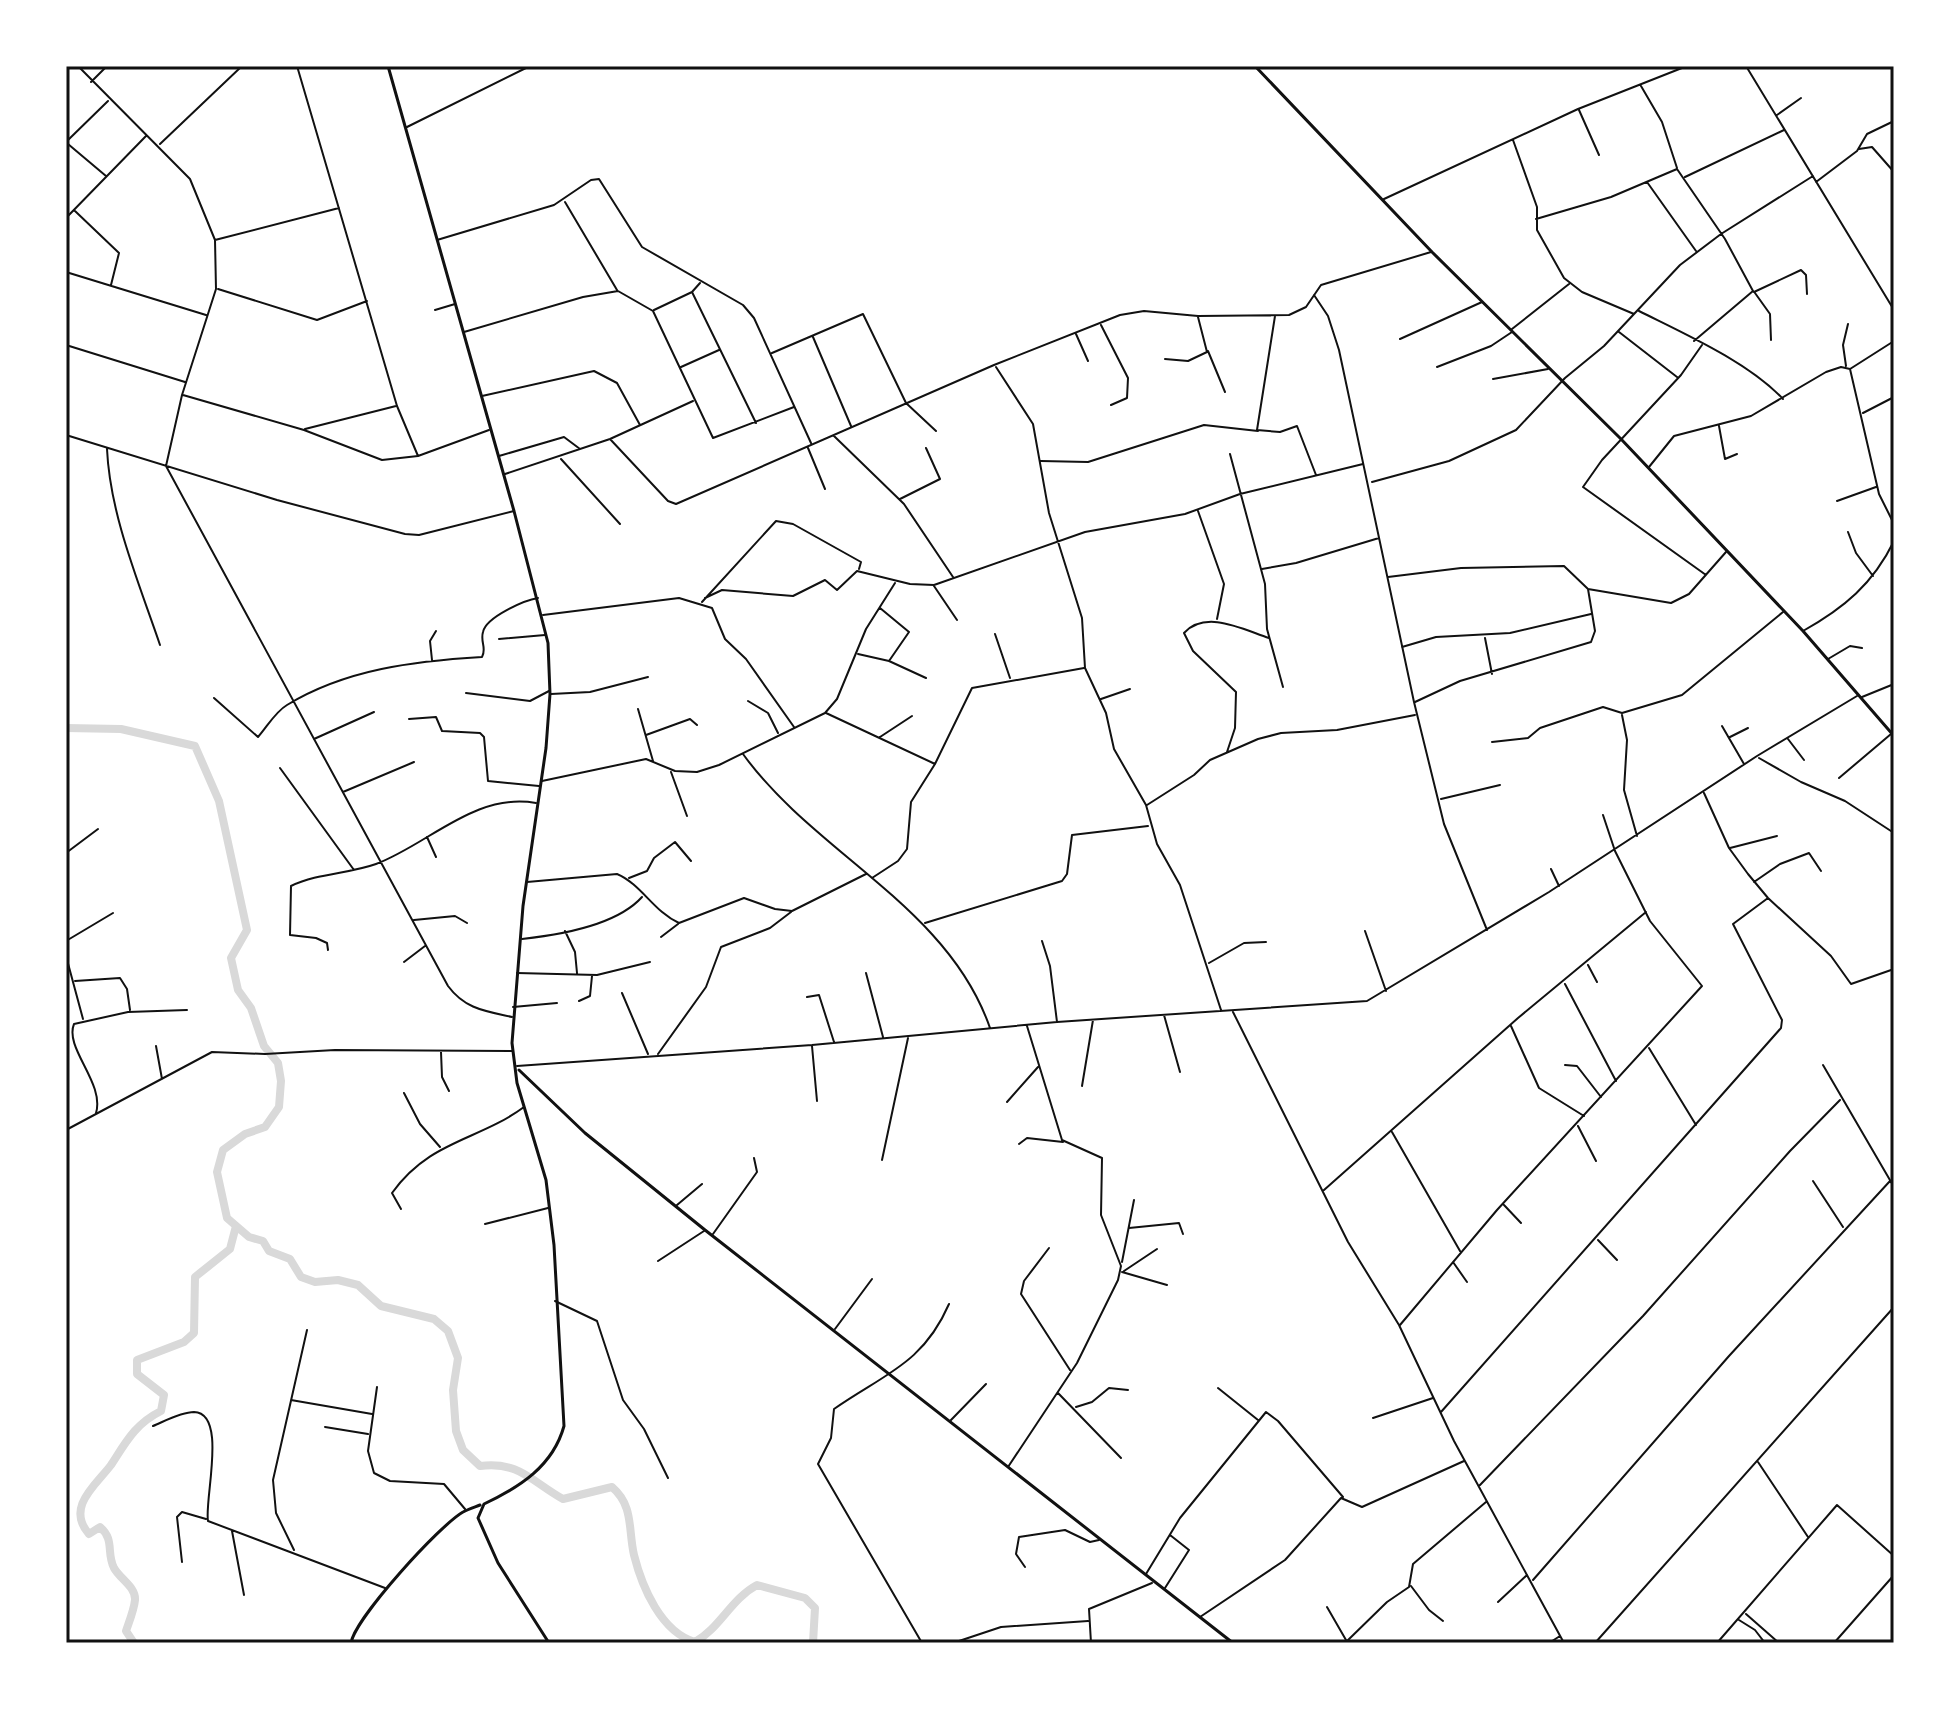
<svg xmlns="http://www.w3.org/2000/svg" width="1960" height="1709" font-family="Mulish,sans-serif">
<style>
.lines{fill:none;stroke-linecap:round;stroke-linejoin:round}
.river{stroke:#d9d9d9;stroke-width:8}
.minor{stroke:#111;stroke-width:2}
.tertiary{stroke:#111;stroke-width:3}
.neatline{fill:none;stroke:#111;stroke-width:3}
</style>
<rect width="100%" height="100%" fill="#fff"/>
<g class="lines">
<path class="river" d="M 66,728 L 121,729 L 195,746 L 219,801 L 247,930 L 231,958 L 238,990 L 251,1008 L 264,1046 L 278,1063 L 281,1081 L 279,1107 L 265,1127 L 245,1134 L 223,1150 L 217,1172 L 227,1218 L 249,1237 L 263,1241 L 269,1251 L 290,1259 L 301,1277 L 315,1282 L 338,1280 L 358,1285 L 381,1306 L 434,1319 L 448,1331 L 458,1358 L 453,1390 L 456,1431 L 463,1450 L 480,1466 C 519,1461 531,1481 563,1499 L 612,1487 C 634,1506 628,1529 634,1555 C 642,1587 661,1632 695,1642 C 720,1628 731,1599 757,1585 L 805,1598 L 815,1608 L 813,1643
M 134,1643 L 126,1631 C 129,1622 134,1610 135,1600 C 136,1587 120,1579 114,1568 C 106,1552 115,1540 100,1527 L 89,1534 C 65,1507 97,1484 111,1465 C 126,1442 135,1424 161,1411 L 164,1395 L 137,1374 L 137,1360 L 184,1342 L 194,1333 L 195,1277 L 230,1249 L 236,1226"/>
<path class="minor" d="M 78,66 L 190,179 L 215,240 L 216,289 L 182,395 L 166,466 L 448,986 C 465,1009 485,1011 512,1017
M 297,66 L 397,406 L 418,456
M 1746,66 L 1894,310
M 91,82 L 107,66
M 1641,86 L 1662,122 L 1677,168
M 1579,110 L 1599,155
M 1777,115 L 1801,98
M 407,127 L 530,66
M 1513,140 L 1537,207 L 1537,230 L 1564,278 L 1582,292 L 1634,314
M 66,142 L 108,101
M 68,144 L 106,176
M 160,144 L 242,66
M 1859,149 L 1872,147 L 1894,172
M 1685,177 L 1784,130
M 1647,182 L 1696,251
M 1816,182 L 1857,151 L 1867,134 L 1894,121
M 1384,199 L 1578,109 L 1687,66
M 565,202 L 617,290
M 75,211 L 119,253 L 111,285
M 66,218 L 146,136
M 1536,219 L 1611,197 L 1677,169 L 1725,239 L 1753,291 L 1694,341
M 215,240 L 339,208
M 437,240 L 554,205 L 591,180 L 599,179 L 642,247 L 743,305 L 754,318 L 811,443
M 66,272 L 206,315
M 218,289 L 317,320 L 367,301
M 692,292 L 756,423
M 1754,292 L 1801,270 L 1806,275 L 1807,294
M 1755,293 L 1770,314 L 1771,340
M 1314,295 L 1328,316 L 1339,350 L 1414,702 L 1444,824 L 1487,930
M 435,310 L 455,304
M 654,310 L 692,292 L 700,283
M 1639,311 C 1685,334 1748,362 1783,399
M 1275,316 L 1257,430 L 1280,432 L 1297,426 L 1316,475
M 1101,325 L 1128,378 L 1127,398 L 1111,405
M 1512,329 L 1569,284
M 464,332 L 583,297 L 618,291 L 653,311 L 713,438 L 794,407
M 1619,332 L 1677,377
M 1076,334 L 1088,361
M 813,337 L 851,426
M 1400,339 L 1482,302
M 1894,341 L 1850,369 L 1879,494 L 1894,524
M 66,345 L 185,382
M 1702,345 L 1681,375 L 1602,460 L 1583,487 L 1706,575
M 1208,351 L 1225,392
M 772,353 L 863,314 L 906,403 L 936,431
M 1165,359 L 1188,361 L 1207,352 L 1198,317
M 1846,366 L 1843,345 L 1848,324
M 681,367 L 719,350
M 996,367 L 1033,424 L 1049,513 L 1082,618 L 1085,668 L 1106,713 L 1114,749 L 1146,805 L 1157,844 L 1180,885 L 1221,1010
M 1437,367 L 1491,346 L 1512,332
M 1493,379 L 1548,369
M 183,395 L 304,430 L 382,460 L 418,456 L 489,430
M 482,396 L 594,371 L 617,383 L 640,425
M 1863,413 L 1894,397
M 1719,426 L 1725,459 L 1737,454
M 305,429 L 396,406
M 66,435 L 277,500 L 405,534 L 419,535 L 514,511
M 834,436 L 904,504 L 953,577
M 610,439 L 668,501 L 676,504 L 994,365 L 1120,315 L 1144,311 L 1198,316 L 1289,315 L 1306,307 L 1321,285 L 1431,252
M 808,448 L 825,489
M 107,449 C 110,515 139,583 160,645
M 1230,454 L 1265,584 L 1267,629 L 1283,687
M 499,456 L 564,437 L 580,449
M 561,459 L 620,524
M 1041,461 L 1088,462 L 1204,425 L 1258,431
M 1649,467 L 1674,436 L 1751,416 L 1826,372 L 1841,367 L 1850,369
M 505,474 L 610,439 L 693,401
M 1372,482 L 1449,461 L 1516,430 L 1565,378 L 1604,346 L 1680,265 L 1721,234 L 1813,176
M 900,499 L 940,479 L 926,448
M 1837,501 L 1876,487
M 1198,511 L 1224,584 L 1217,619
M 1848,532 L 1856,553 L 1873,576
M 1262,569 L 1296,563 L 1379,538
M 1388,577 L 1461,568 L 1564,566 L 1588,589 L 1671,603 L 1689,594 L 1726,552
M 934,586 L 957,620
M 705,598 L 722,590 L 793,596 L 825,580 L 837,590 L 857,571 L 910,584 L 934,585 L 1085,532 L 1185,514 L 1240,494 L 1363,464
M 702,602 L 776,521 L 793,524 L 861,562 L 859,569
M 880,608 L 909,632 L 889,661
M 543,615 L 679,598 L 712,608 L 725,639 L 746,659 L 794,727
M 1803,631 C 1844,608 1873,584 1894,541
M 995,634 L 1010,678
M 1485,638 L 1492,674
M 499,639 L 545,635
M 1402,647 L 1436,637 L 1510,633 L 1591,614
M 858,654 L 889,661 L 926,678
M 1828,659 L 1850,646 L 1862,648
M 432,660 L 430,641 L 436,631
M 466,693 L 530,701 L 549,691
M 551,694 L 590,692 L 648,677
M 1862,697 L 1894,684
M 214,698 L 258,737 C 267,727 275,712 287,705 C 346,669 415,661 482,657 C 487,648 480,642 483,632 C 486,617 525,600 538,598
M 1101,699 L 1130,689
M 748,701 L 768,713 L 778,733
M 1415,702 L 1460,681 L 1591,642 L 1595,631 L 1588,589
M 638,709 L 653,761
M 826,713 L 935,764
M 1622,715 L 1627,740 L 1624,790 L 1637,836
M 409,719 L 436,717 L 442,731 L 480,733 L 484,737 L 488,781 L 539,786
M 1722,726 L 1744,764
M 646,735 L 690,719 L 697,725
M 880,737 L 912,716
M 1730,737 L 1748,728
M 314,739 L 374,712
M 1788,739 L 1804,760
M 1492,742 L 1528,738 L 1540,728 L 1603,707 L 1622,713 L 1682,695 L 1783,612
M 1227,752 L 1235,728 L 1236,692 L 1193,651 L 1184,633 C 1206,609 1244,630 1269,638
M 743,754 C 815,854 948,906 990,1028
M 1759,758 L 1801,782 L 1845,801 L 1894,833
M 280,768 L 354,870
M 671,772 L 687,816
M 1839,778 L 1891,734
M 542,781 L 646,759 L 675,771 L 697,772 L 719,765 L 825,713 L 837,699 L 866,629 L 895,583
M 343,792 L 414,762
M 1704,793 L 1729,848 L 1748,874 L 1768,898 L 1831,956 L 1851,984 L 1894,969
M 1441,799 L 1500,785
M 1147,805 L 1194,775 L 1210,760 L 1258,739 L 1281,733 L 1337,730 L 1415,715
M 427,837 L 436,857
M 1730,848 L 1777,836
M 66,853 L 98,829
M 1551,869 L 1559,886
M 629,878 L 647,871 L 654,858 L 675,842 L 691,861
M 872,878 L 898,861 L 907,849 L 911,802 L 935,764 L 972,688 L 1084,668
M 527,882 L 617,874 C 641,884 654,912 679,923 L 744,898 L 775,909 L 792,911 L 866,874
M 1754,882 L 1780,864 L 1809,853 L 1821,871
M 414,920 L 455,916 L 467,923
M 925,923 L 1062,881 L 1067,874 L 1072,835 L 1148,826
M 565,931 L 575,952 L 577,973
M 1365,931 L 1386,991
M 661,937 L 678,924
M 522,939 C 559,935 616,926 642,897
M 66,941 L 113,913
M 1042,941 L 1050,966 L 1057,1022
M 328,950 L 327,943 L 316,938 L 290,935 L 291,886 C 318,873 348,874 376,864 C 429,844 475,792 536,803
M 66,956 L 83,1019
M 404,962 L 425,946
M 1209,963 L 1244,943 L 1266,942
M 1588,965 L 1597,982
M 517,973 L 597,975 L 650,962
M 866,973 L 883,1037
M 75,981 L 120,978 L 127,989 L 130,1010
M 1565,984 L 1616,1081
M 622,993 L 648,1054
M 807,997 L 819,995 L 834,1042
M 579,1001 L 590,996 L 592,976
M 513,1007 L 557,1003
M 1233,1012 L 1348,1242 L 1399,1325 L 1454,1441 L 1564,1643
M 1164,1015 L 1180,1072
M 1511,1026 L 1539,1088 L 1584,1116
M 156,1046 L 162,1079
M 812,1046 L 817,1101
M 1649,1048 L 1696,1125
M 441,1052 L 442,1077 L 449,1091
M 658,1054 L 706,987 L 721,947 L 770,928 L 791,912
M 1565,1065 L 1577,1066 L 1601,1097
M 1823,1065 L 1894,1187
M 517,1066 L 812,1045 L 1057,1022 L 1367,1001 L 1549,892 L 1757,756 L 1857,696
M 1082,1086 L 1093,1020
M 404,1093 L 420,1124 L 440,1147
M 1007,1102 L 1038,1067
M 96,1113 C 105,1083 64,1048 74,1024 L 128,1012 L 187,1010
M 1578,1126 L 1596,1161
M 66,1130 L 212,1052 L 265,1054 L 335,1050 L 512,1051
M 1392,1132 L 1460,1251
M 1019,1144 L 1027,1138 L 1063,1142
M 882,1160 L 908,1038
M 1813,1181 L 1843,1227
M 1324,1190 L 1518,1018 L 1646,912
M 677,1205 L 702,1184
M 1504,1205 L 1521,1223
M 401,1209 L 392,1193 C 430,1140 478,1141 524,1107
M 485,1224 L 548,1208
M 1129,1228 L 1179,1223 L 1183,1234
M 713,1234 L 757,1172 L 754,1158
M 1598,1240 L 1617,1260
M 1049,1248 L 1024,1281 L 1021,1294 L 1070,1370
M 658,1261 L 704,1231
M 1122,1262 L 1134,1200
M 1453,1262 L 1467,1282
M 1124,1271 L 1157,1249
M 1122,1272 L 1167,1285
M 555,1301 L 597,1321 L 623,1400 L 644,1429 L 668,1478
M 1400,1325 L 1497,1210 L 1702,986 L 1650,921 L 1615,851 L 1603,815
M 835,1329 L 872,1279
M 377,1387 L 368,1451 L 374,1473 L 390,1481 L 444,1484 L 465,1509
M 1218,1388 L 1258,1420
M 1058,1393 L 1121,1458
M 291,1400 L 372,1414
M 1076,1407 L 1092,1402 L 1109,1388 L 1128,1390
M 1441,1412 L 1781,1028 L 1782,1020 L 1733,924 L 1768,898
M 1373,1418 L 1433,1398
M 951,1420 L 986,1384
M 153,1426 C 165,1421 181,1412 194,1412 C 228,1413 204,1500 208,1521 L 385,1588
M 325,1427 L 368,1434
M 1758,1462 L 1808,1537
M 1008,1467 L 1077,1363 L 1118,1280 L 1121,1266 L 1101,1215 L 1102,1158 L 1062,1140 L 1027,1026
M 1480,1485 L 1643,1316 L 1790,1151 L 1840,1100
M 232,1531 L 244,1595
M 294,1550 L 276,1513 L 273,1480 L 307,1330
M 182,1562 L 177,1517 L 182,1512 L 206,1519
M 1025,1567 L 1016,1554 L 1019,1537 L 1065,1530 L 1090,1542 L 1099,1540
M 1146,1574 L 1180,1518 L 1266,1412 L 1278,1421 L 1343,1497
M 1533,1580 L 1729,1356 L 1890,1181
M 1411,1586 L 1429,1610 L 1443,1621
M 1165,1588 L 1189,1550 L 1170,1535
M 1498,1602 L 1527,1575
M 1327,1607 L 1346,1640
M 1746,1614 L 1779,1643
M 1200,1617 L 1285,1560 L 1341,1498 L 1362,1507 L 1464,1461
M 1739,1620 L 1755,1630 L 1765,1643
M 922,1643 L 818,1464 L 831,1438 L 834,1409 C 884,1374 923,1364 949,1304
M 953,1643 L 1001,1627 L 1088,1621
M 1091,1643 L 1089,1609 L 1152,1583
M 1345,1643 L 1387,1602 L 1409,1587 L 1413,1564 L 1486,1502
M 1549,1643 L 1560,1636
M 1595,1643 L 1894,1307
M 1717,1643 L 1837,1505 L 1894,1556
M 1834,1643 L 1894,1575"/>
<path class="tertiary" d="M 388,66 L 514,511 L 548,643 L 550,694 L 546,748 L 523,906 L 512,1043 L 517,1083 L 546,1180 L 554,1245 L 564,1426 C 553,1466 520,1487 484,1504 L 478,1518 L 498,1563 L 549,1643
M 1255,66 L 1432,252 L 1621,439 L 1803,631 L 1894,736
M 519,1070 L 585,1133 L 705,1230 L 1233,1643
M 351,1643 C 355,1618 440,1525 463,1512 C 468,1509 475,1507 480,1505"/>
</g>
<rect width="1960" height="1709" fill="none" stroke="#ffffff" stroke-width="136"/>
<rect x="68" y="68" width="1824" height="1573" class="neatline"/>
</svg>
